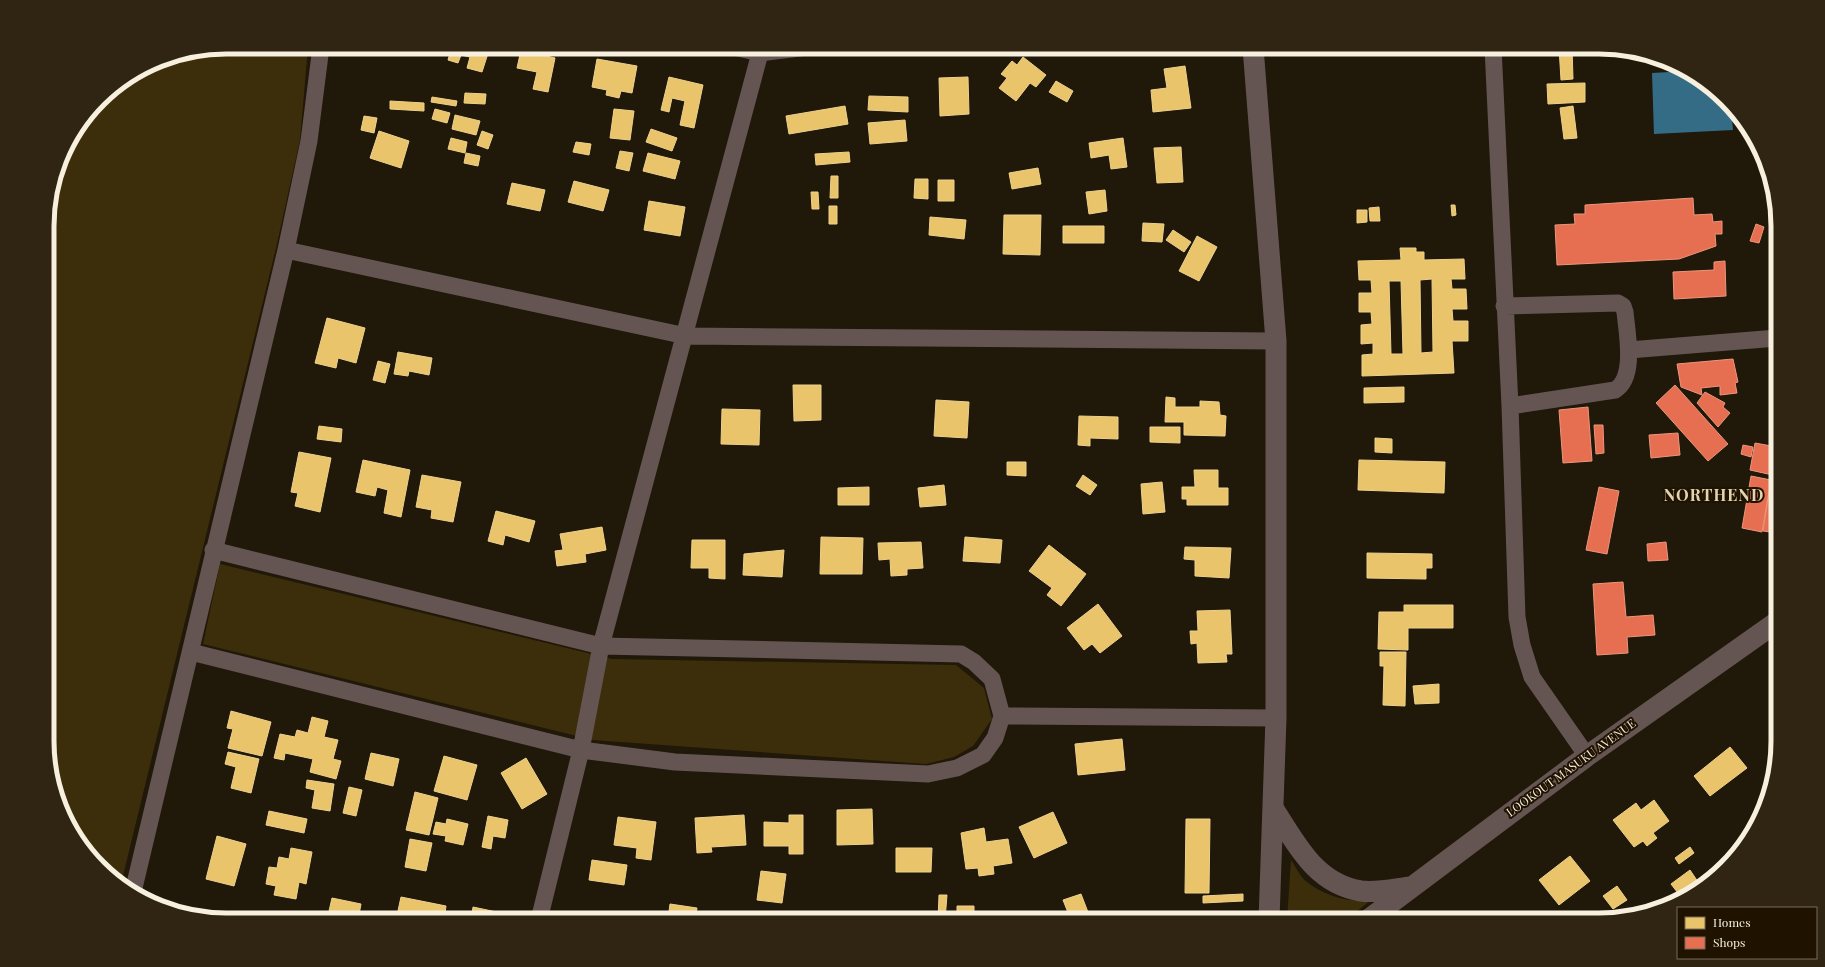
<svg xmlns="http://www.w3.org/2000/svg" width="1825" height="967" font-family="'Playfair Display',serif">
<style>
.green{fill:#3d2e0b}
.water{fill:#346c85}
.homes{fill:#e9c46a;stroke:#eed18d;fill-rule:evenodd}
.shops{fill:#e76f51;stroke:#ec967c}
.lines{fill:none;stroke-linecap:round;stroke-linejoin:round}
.minor{stroke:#645553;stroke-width:17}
.tertiary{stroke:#645553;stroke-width:21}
.labels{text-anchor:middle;stroke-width:4;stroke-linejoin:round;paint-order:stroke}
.street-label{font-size:12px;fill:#f8f0df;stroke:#1f1300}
.district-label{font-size:16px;font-weight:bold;letter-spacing:1px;fill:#e4d3b2;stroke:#1f1300}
.rim{fill:none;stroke:#f8f0df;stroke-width:5}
</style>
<rect width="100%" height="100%" fill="#201809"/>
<path class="green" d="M 226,47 L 308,47 L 300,140 L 276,248 L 121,884 L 108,876 L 77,841 L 49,765 L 47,214 L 66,147 L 108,92 L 158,61 Z
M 220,564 L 612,659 L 956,665 L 984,688 L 992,719 L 973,746 L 954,757 L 926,764 L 593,740 L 203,644 Z
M 1291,860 C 1296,867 1300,877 1307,882 C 1325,896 1348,903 1371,900 L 1346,920 L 1287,920 Z"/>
<path class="water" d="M 1687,71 L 1717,91 L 1731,108 L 1733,130 L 1654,134 L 1652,73 Z"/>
<path class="homes" d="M 442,47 L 490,47 L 482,72 L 467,68 L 470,57 L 461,55 L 458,63 L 448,60 L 450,53 L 442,50 Z
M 1109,47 L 1121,47 L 1122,53 L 1110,55 Z
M 1559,47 L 1572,47 L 1573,79 L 1561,80 Z
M 521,50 L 555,58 L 548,92 L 533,89 L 537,72 L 517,68 Z
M 1023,57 L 1046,75 L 1036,87 L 1030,83 L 1016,101 L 999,88 L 1007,78 L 1001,74 L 1012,61 L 1017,65 Z
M 597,59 L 637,66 L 632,93 L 621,91 L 619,98 L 606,95 L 607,90 L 592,87 Z
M 1185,66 L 1191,108 L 1153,112 L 1151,90 L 1167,88 L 1164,69 Z
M 669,77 L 703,85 L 694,128 L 680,125 L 685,101 L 672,98 L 669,112 L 661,110 Z
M 968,77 L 969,114 L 940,116 L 939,78 Z
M 1056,81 L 1073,91 L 1067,102 L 1049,92 Z
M 1585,83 L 1585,102 L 1548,104 L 1547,84 Z
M 465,93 L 486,94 L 485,104 L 464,103 Z
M 869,96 L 908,97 L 908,112 L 868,110 Z
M 432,97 L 457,101 L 456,106 L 431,102 Z
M 390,101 L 424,103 L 424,111 L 390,109 Z
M 845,106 L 848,124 L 789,134 L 786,116 Z
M 1573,106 L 1577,138 L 1564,139 L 1560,108 Z
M 435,109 L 450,113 L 447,123 L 432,119 Z
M 614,109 L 634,111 L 630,140 L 610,138 Z
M 455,115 L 480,121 L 476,135 L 452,129 Z
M 364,116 L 377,118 L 374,133 L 361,130 Z
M 905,120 L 907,141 L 870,144 L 868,123 Z
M 651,129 L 677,138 L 672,151 L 646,142 Z
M 379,131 L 409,141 L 401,168 L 370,158 Z
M 482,131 L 493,135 L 488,149 L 477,145 Z
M 451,138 L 467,142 L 465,153 L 448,149 Z
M 1123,138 L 1127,167 L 1111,169 L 1109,155 L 1091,158 L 1089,143 Z
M 576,142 L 591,144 L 589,155 L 573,152 Z
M 1181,147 L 1183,182 L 1157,183 L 1154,148 Z
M 620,151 L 633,153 L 629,171 L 616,168 Z
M 849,152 L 850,162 L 816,165 L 815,154 Z
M 466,153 L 480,156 L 478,166 L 464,163 Z
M 648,153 L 680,161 L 675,179 L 643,171 Z
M 1038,168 L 1041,184 L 1012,189 L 1009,173 Z
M 831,176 L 838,176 L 838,198 L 830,198 Z
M 915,179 L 928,179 L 928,199 L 914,198 Z
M 938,180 L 954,180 L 954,201 L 938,201 Z
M 574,181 L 609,190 L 603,211 L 568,202 Z
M 512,183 L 545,190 L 540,211 L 507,204 Z
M 1105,190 L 1107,211 L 1089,214 L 1086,192 Z
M 811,192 L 818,192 L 819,209 L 812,209 Z
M 649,201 L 685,207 L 680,236 L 644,230 Z
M 1451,205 L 1455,205 L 1456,215 L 1452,216 Z
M 829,206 L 837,206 L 837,224 L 829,224 Z
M 1379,207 L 1380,221 L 1370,221 L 1369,208 Z
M 1357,210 L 1367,210 L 1367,222 L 1357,223 Z
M 1004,215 L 1041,215 L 1040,255 L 1003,254 Z
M 930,217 L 966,220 L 964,239 L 929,235 Z
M 1143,223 L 1164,224 L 1162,242 L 1142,241 Z
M 1063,226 L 1104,226 L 1104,243 L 1063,243 Z
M 1173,230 L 1191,242 L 1184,252 L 1166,240 Z
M 1197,236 L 1217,247 L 1199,281 L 1179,271 Z
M 1400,248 L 1416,248 L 1416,252 L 1424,252 L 1424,260 L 1464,259 L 1465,279 L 1451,279 L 1452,289 L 1466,289 L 1467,309 L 1452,309 L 1453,321 L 1468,321 L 1468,341 L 1452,341 L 1454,373 L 1362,376 L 1362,355 L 1373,354 L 1373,343 L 1361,344 L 1361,325 L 1372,324 L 1371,312 L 1359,312 L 1359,293 L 1372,293 L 1371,280 L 1359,280 L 1358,261 L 1401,260 ZM 1432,279 L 1433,352 L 1421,353 L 1420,280 ZM 1389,281 L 1401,281 L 1403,354 L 1391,354 Z
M 327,318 L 365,328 L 356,363 L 338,358 L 336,368 L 315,363 Z
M 398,352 L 432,358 L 429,375 L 409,371 L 408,376 L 394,374 Z
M 378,361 L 390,364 L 385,383 L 373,380 Z
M 793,385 L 821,385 L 821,420 L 794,421 Z
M 1404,387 L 1404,402 L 1364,403 L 1364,388 Z
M 1166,397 L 1175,398 L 1175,407 L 1200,407 L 1200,401 L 1219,402 L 1220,415 L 1226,416 L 1225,436 L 1184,435 L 1184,422 L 1165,422 Z
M 936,400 L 969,402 L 967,438 L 934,436 Z
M 722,409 L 760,410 L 759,445 L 721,444 Z
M 1079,416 L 1118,417 L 1118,439 L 1090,438 L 1090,446 L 1078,445 Z
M 319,426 L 342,429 L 341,442 L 317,439 Z
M 1150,427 L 1180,427 L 1180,443 L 1150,442 Z
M 1375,438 L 1392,439 L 1392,453 L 1375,452 Z
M 299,452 L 331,458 L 320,512 L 295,506 L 298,493 L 291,492 Z
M 363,460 L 410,470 L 401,517 L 384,513 L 388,490 L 377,487 L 375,496 L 356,492 Z
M 1359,460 L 1445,462 L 1444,493 L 1358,490 Z
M 1007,462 L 1026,462 L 1026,476 L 1007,475 Z
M 1194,470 L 1218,470 L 1218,488 L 1228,488 L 1228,505 L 1187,505 L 1187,499 L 1182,499 L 1182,487 L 1195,487 Z
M 422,475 L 461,482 L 453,522 L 431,518 L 432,510 L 416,507 Z
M 1083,475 L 1097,485 L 1090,495 L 1076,486 Z
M 1162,482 L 1165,512 L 1143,514 L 1141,484 Z
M 944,485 L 946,505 L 920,507 L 918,488 Z
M 869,487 L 869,505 L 838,505 L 838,488 Z
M 496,511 L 535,521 L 529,542 L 505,535 L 503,545 L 488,541 Z
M 602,527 L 606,550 L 585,554 L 586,562 L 557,566 L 555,551 L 563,550 L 560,534 Z
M 821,537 L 863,538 L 862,574 L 820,574 Z
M 965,537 L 1002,540 L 1000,563 L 963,561 Z
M 692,540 L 725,540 L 725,579 L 709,578 L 709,568 L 691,568 Z
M 921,542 L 923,568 L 907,569 L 907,575 L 891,576 L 890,559 L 879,560 L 878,543 Z
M 1049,545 L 1086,574 L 1061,606 L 1047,595 L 1052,588 L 1029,571 Z
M 1185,547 L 1231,548 L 1229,578 L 1195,576 L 1195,560 L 1184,559 Z
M 784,550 L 782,577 L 743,575 L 744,554 Z
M 1367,553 L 1432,554 L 1432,568 L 1426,568 L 1426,579 L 1367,578 Z
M 1098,604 L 1122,636 L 1100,653 L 1092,644 L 1084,650 L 1067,628 Z
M 1404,605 L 1453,605 L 1453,628 L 1408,628 L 1408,650 L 1378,649 L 1379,612 L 1404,612 Z
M 1230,610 L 1232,654 L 1226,654 L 1227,662 L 1198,663 L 1197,643 L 1191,644 L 1190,631 L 1198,631 L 1197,611 Z
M 1380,652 L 1406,652 L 1405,706 L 1383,705 L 1384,666 L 1380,666 Z
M 1439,684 L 1439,703 L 1415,704 L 1413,686 Z
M 231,711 L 271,722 L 262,756 L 228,748 L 233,729 L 227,728 Z
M 312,717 L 328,721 L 324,737 L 338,740 L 333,759 L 341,761 L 336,779 L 310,772 L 313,759 L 285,753 L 284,760 L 274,758 L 280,734 L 295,737 L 297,730 L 308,733 Z
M 1778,717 L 1778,741 L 1772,740 Z
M 1122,739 L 1125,770 L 1078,775 L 1075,744 Z
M 1730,747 L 1747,768 L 1710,796 L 1694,776 Z
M 228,752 L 259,759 L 251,793 L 231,788 L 236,767 L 225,764 Z
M 371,753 L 399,759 L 393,786 L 365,779 Z
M 444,756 L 477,765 L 467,800 L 434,791 Z
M 526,758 L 547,794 L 522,809 L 501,773 Z
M 307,780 L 334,784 L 330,811 L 312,808 L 315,790 L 306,788 Z
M 349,787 L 362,790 L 356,816 L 343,813 Z
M 415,792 L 438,798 L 429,835 L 406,830 Z
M 1654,800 L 1669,821 L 1653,833 L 1657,838 L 1647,846 L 1643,841 L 1634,847 L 1613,820 L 1636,803 L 1641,810 Z
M 872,809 L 873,844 L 837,845 L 837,810 Z
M 269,811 L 307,819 L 304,833 L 266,825 Z
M 1053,812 L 1067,843 L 1034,858 L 1019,827 Z
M 744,815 L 746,845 L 711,847 L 712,852 L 697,853 L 695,818 Z
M 789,815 L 803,815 L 803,854 L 789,854 L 789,846 L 764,846 L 764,822 L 789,823 Z
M 488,816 L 508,820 L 505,838 L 493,836 L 491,849 L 482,847 Z
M 618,817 L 656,822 L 651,860 L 636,858 L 637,848 L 614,845 Z
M 447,819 L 468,824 L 463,845 L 445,841 L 446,836 L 433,834 L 436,822 L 446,824 Z
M 1186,819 L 1210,819 L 1209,893 L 1185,893 Z
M 984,828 L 986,842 L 1008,839 L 1012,863 L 993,866 L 994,874 L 979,876 L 978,868 L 966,869 L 961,833 Z
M 1752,832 L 1743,845 L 1740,840 Z
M 217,836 L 246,844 L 234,886 L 206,879 Z
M 410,839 L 432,843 L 426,871 L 405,867 Z
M 1690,847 L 1694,853 L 1679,864 L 1675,858 Z
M 291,848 L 312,852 L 306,884 L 299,882 L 296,899 L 274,895 L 276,886 L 266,884 L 269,867 L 277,868 L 279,857 L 289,859 Z
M 896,848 L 932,848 L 931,872 L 896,872 Z
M 1570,856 L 1590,881 L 1559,905 L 1539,880 Z
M 592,860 L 627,865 L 624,885 L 589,880 Z
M 1690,870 L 1700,885 L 1697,887 L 1699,890 L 1681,897 L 1671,884 Z
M 761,871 L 786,874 L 782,903 L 757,900 Z
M 1617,886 L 1627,900 L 1613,909 L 1603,896 Z
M 1081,894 L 1091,920 L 1071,920 L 1063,900 Z
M 1243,894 L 1243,901 L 1203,903 L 1203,896 Z
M 939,895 L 947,895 L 945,920 L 938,920 Z
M 401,897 L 446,906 L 444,920 L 396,920 Z
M 332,898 L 361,904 L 358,920 L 327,920 Z
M 670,904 L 697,908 L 695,920 L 668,919 Z
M 957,906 L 974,906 L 974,920 L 957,920 Z
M 473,907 L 511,915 L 510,920 L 471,920 Z"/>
<path class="shops" d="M 1693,198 L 1694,215 L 1712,214 L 1713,222 L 1722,221 L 1722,234 L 1715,234 L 1716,246 L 1679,259 L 1557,265 L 1555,225 L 1575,224 L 1574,214 L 1585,214 L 1585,205 Z
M 1756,224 L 1764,227 L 1759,243 L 1750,241 Z
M 1725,261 L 1726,296 L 1674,299 L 1673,272 L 1714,270 L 1714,262 Z
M 1733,359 L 1738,382 L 1735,383 L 1737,393 L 1720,395 L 1720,386 L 1701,388 L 1702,395 L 1681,387 L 1677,364 Z
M 1675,385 L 1728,444 L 1708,461 L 1656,403 Z
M 1705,392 L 1725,403 L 1723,407 L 1730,413 L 1718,427 L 1697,403 Z
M 1588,407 L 1592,461 L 1563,463 L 1559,410 Z
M 1594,425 L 1603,425 L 1604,453 L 1596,454 Z
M 1678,433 L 1680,455 L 1651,458 L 1649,435 Z
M 1755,443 L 1777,447 L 1777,476 L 1750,470 Z
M 1743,445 L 1753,447 L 1751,457 L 1741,454 Z
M 1751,476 L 1771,480 L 1762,532 L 1742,528 Z
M 1599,487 L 1619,491 L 1607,554 L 1586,550 Z
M 1769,492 L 1777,494 L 1777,533 L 1763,531 Z
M 1666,542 L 1668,560 L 1648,561 L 1647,544 Z
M 1623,582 L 1626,617 L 1653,615 L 1655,635 L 1627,637 L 1628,653 L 1597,655 L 1593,584 Z"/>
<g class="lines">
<path class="minor" d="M 734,47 L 760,53 L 808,47
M 1493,47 L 1510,406 L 1517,617 L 1522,645 L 1532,677 L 1587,756
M 286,250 L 686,336 L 1276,341
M 1504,306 L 1618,303 L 1623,306 L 1625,312 C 1627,333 1636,378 1615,390 L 1510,406
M 1629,350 L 1777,338
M 191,652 L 581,750 L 675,762 L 928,774 L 957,768 L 983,755 L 995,738 L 1002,716 L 992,679 L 974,662 L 961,654 L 601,646 L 213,550
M 1002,716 L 1276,718
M 133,892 L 286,250 L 309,141 L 321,47
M 539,920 L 581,750 L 601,646 L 760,53 L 759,47"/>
<path class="tertiary" d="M 1253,47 L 1276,341 L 1276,718 L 1269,920
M 1273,808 C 1296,843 1315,884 1361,891 C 1377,893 1394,889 1410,887
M 1368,920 L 1587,756 L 1778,621"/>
</g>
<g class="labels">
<g class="street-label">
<text transform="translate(1571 768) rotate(-36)" y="4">LOOKOUT MASUKU AVENUE</text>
</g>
<g class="district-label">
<text x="1714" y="501">NORTHEND</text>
</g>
</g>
<path d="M0 0H1825V967H0ZM226 54H1599A172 172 0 0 1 1771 226V741A172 172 0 0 1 1599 913H226A172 172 0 0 1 54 741V226A172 172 0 0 1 226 54Z" fill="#302512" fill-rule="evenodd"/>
<path class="rim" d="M226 54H1599A172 172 0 0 1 1771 226V741A172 172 0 0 1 1599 913H226A172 172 0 0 1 54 741V226A172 172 0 0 1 226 54Z"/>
<rect x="1677" y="907" width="140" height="52" fill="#1f1300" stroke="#766b59"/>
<rect x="1685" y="917" width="20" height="12" fill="#e9c46a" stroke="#766b59"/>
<text x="1713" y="927" font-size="12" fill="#f8f0df">Homes</text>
<rect x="1685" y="937" width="20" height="12" fill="#e76f51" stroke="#766b59"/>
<text x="1713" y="947" font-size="12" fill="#f8f0df">Shops</text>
</svg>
